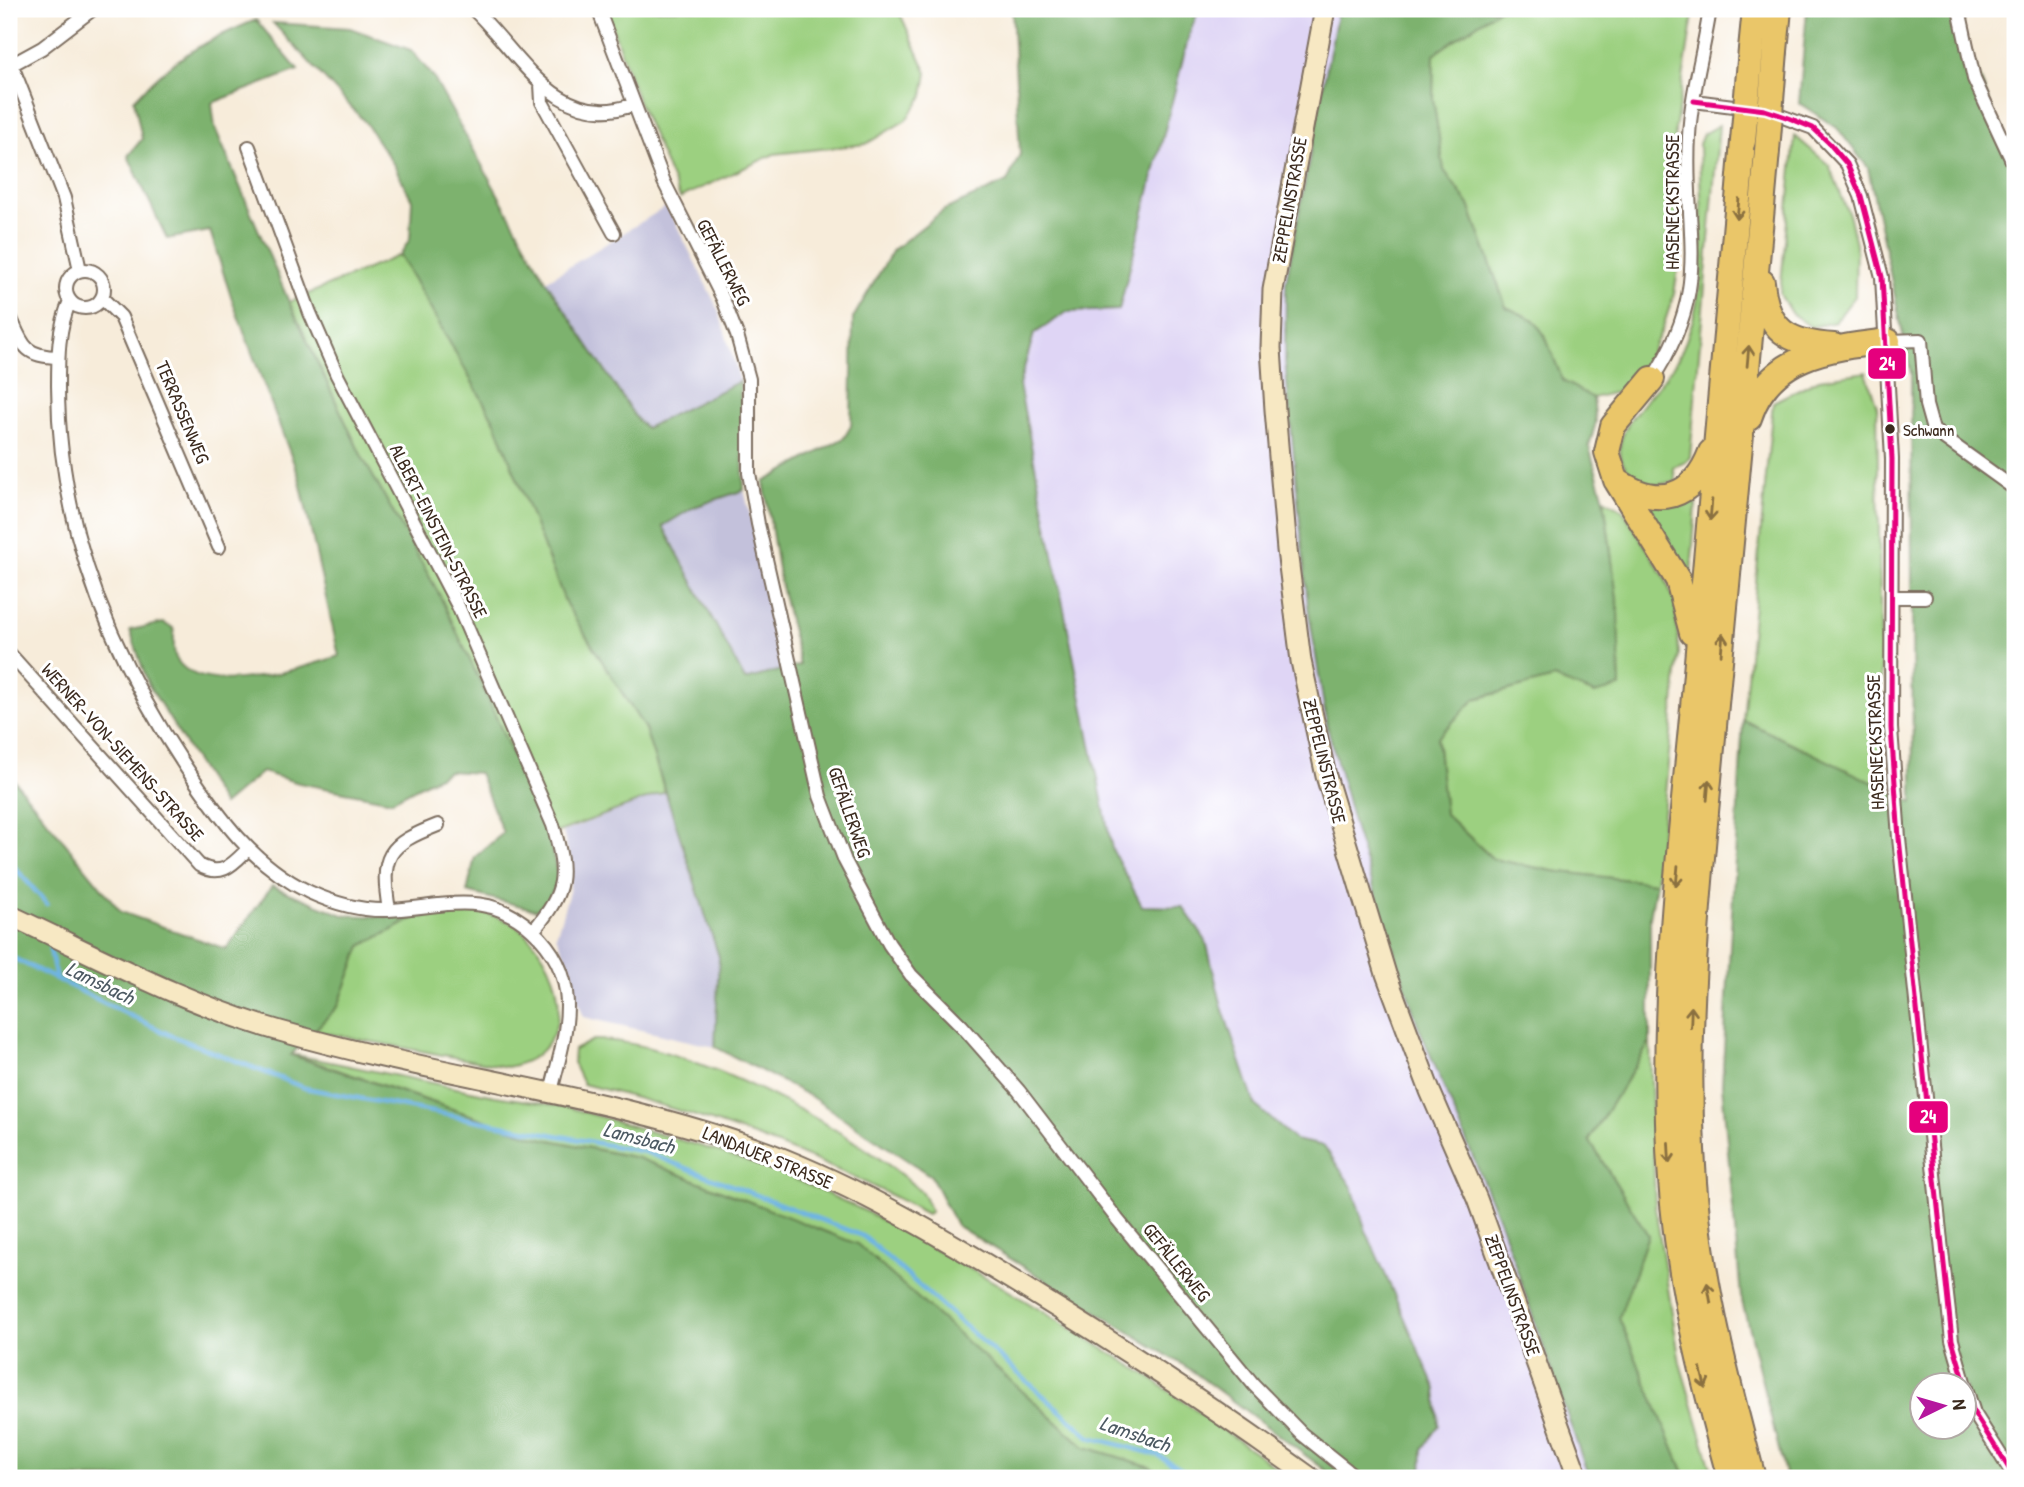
<svg xmlns="http://www.w3.org/2000/svg" width="2024" height="1487" font-family="'Patrick Hand',sans-serif">
<style>
.built{fill:#dfd5f5}
.industrial{fill:#c3c1db}
.green{fill:#9cd080;stroke:#6c7d4f;stroke-width:2}
.forest{fill:#7db26e;stroke:#5c6e46;stroke-width:2;fill-rule:evenodd}
.lines{fill:none;stroke-linecap:round;stroke-linejoin:round}
.stream{stroke:#6eb4e4;stroke-width:4.5}
.street-casing{stroke:#7d6e60;stroke-width:16}
.secondary-casing{stroke:#7d6e60;stroke-width:23}
.highway-casing{stroke:#7d6e60;stroke-width:28}
.street{stroke:#fff;stroke-width:12}
.secondary{stroke:#f7e8c3;stroke-width:19}
.highway{stroke:#eac669;stroke-width:24}
.highway-bridge-casing{stroke:#7d6e60;stroke-width:28;stroke-linecap:butt}
.highway-bridge{stroke:#eac669;stroke-width:24}
.bus-1-casing{stroke:#fff;stroke-width:10}
.bus-1{stroke:#e5007d;stroke-width:5}
.oneway{stroke:#8a7040}
.bus-dot{fill:#3b2a1e;stroke:#fff;stroke-width:2.5}
.labels{text-anchor:middle;stroke-width:6;stroke-linejoin:round;paint-order:stroke}
.bus-label{font-size:17px;fill:#3b2a1e;stroke:#fff;text-anchor:start}
.street-label{font-size:19px;fill:#3b2a1e;stroke:#fff}
.water-label{font-size:21px;font-style:italic;fill:#4d5a63;stroke:#fff}
.line-badge{stroke:#fff;stroke-width:2.5}
.badge-label{font-size:19px;text-anchor:middle;font-weight:bold;fill:#fff}
</style>
<rect width="100%" height="100%" fill="#fff"/>
<filter id="ink" filterUnits="userSpaceOnUse"><feTurbulence type="fractalNoise" baseFrequency=".0143" numOctaves="2"/><feDisplacementMap in="SourceGraphic" scale="14" xChannelSelector="R" yChannelSelector="G"/><feConvolveMatrix kernelMatrix="1 2 1 2 8 2 1 2 1" color-interpolation-filters="sRGB"/></filter>
<filter id="wash" filterUnits="userSpaceOnUse"><feTurbulence type="fractalNoise" baseFrequency=".00686" numOctaves="4" result="noise"/><feDisplacementMap in="SourceGraphic" scale="28" xChannelSelector="R" yChannelSelector="G"/><feGaussianBlur stdDeviation="1.57" result="paint"/><feColorMatrix in="noise" values="0 0 0 0 0 0 0 0 0 0 0 0 0 0 0 0 0 1.4 0 .05"/><feComposite in="paint" operator="in"/></filter>
<g filter="url(#wash)">
<rect width="100%" height="100%" fill="#f7ecda"/>
<path class="built" d="M 1199,9 L 1338,9 L 1286,282 L 1285,361 L 1308,607 L 1327,725 L 1356,833 L 1418,1025 L 1501,1224 L 1589,1478 L 1422,1478 L 1423,1448 L 1439,1425 L 1366,1231 L 1352,1187 L 1324,1146 L 1295,1140 L 1255,1105 L 1222,1007 L 1206,941 L 1183,907 L 1142,906 L 1112,849 L 1019,385 L 1034,334 L 1067,312 Z"/>
<path class="industrial" d="M 667,206 L 718,309 L 740,381 L 647,428 L 638,421 L 546,281 Z
M 744,490 L 787,668 L 745,681 L 663,526 L 694,507 Z
M 665,792 L 719,957 L 715,1047 L 584,1017 L 576,996 L 572,969 L 556,936 L 569,892 L 572,868 L 563,832 Z"/>
<path class="green" d="M 606,9 L 898,9 L 927,73 L 923,96 L 906,120 L 866,144 L 774,154 L 680,198 L 638,101 Z
M 1499,9 L 1694,9 L 1675,130 L 1679,263 L 1674,294 L 1662,330 L 1644,366 L 1624,390 L 1593,398 L 1563,381 L 1545,336 L 1534,320 L 1506,307 L 1469,205 L 1444,171 L 1433,99 L 1434,54 Z
M 1719,125 L 1690,457 L 1686,462 L 1673,467 L 1676,481 L 1649,487 C 1632,476 1616,464 1621,441 C 1627,414 1664,385 1678,358 C 1713,290 1700,218 1699,144 L 1703,134 Z
M 1795,136 L 1829,165 L 1850,217 L 1856,244 L 1855,296 L 1835,322 L 1811,327 L 1791,313 L 1780,294 Z
M 400,255 L 495,422 L 566,604 L 645,729 L 665,792 L 548,836 L 438,592 L 361,455 L 289,302 Z
M 1866,372 L 1877,407 L 1883,788 L 1743,720 L 1773,402 L 1819,379 Z
M 1697,492 L 1690,585 L 1643,508 Z
M 1604,499 L 1622,509 L 1664,576 L 1675,602 L 1679,654 L 1656,883 L 1553,871 L 1493,859 L 1445,814 L 1437,737 L 1475,699 L 1554,678 L 1595,694 L 1618,607 Z
M 457,911 C 474,911 494,914 510,922 C 564,953 586,1053 507,1067 L 314,1031 L 338,1006 L 361,946 L 415,918 Z
M 593,1040 C 680,1038 860,1132 922,1193 C 926,1197 927,1205 931,1211 L 927,1214 C 817,1154 704,1114 583,1084 L 573,1063 L 574,1050 Z
M 1650,1042 L 1655,1207 L 1680,1363 L 1714,1478 L 1686,1478 L 1618,1318 L 1648,1235 L 1589,1140 Z
M 291,1054 L 495,1096 L 567,1107 L 717,1151 L 786,1175 L 865,1211 L 996,1283 L 1142,1372 L 1291,1478 L 1167,1478 L 1148,1466 L 1085,1447 L 857,1244 L 638,1158 L 535,1137 Z"/>
<path class="forest" d="M 1012,9 L 1199,9 L 1189,35 L 1119,310 L 1067,312 L 1034,334 L 1019,385 L 1112,849 L 1142,906 L 1183,907 L 1206,941 L 1222,1007 L 1255,1105 L 1295,1140 L 1324,1146 L 1352,1187 L 1366,1231 L 1436,1389 L 1439,1425 L 1423,1448 L 1422,1478 L 1336,1478 L 1191,1370 L 956,1225 L 931,1176 L 810,1096 L 715,1047 L 719,957 L 645,729 L 566,604 L 495,422 L 400,255 L 410,239 L 412,200 L 394,165 L 365,122 L 273,23 L 350,28 L 411,50 L 432,75 L 546,281 L 638,421 L 646,428 L 740,381 L 744,490 L 694,507 L 663,526 L 745,680 L 800,665 L 780,582 L 764,482 L 844,438 L 851,426 L 853,318 L 893,250 L 944,210 L 1007,182 L 1020,154 Z
M 1338,9 L 1499,9 L 1434,54 L 1433,99 L 1444,170 L 1469,205 L 1506,307 L 1534,320 L 1545,336 L 1563,381 L 1593,398 L 1596,422 L 1589,447 L 1604,499 L 1618,607 L 1620,687 L 1595,694 L 1554,678 L 1475,699 L 1437,738 L 1445,814 L 1493,859 L 1553,871 L 1656,883 L 1650,917 L 1650,1042 L 1589,1140 L 1648,1235 L 1619,1318 L 1686,1478 L 1589,1478 L 1501,1224 L 1418,1025 L 1356,833 L 1327,725 L 1308,607 L 1285,361 L 1286,282 Z
M 1807,9 L 1954,9 L 2015,171 L 2015,1478 L 1786,1478 L 1741,1297 L 1722,1085 L 1743,720 L 1913,802 L 1911,373 L 1868,168 L 1837,128 L 1799,103 ZM 1923,1386 L 1965,1386 L 1965,1428 L 1923,1428 Z
M 256,20 L 298,70 L 212,103 L 215,128 L 289,302 L 361,455 L 438,592 L 485,692 L 548,836 L 559,879 L 548,901 L 536,910 L 467,892 L 475,857 L 503,833 L 479,773 L 448,771 L 391,801 L 299,783 L 262,772 L 223,805 L 148,684 L 130,630 L 163,623 L 173,628 C 176,638 171,650 177,660 C 203,700 303,668 339,656 L 299,477 L 232,300 L 210,231 L 167,239 L 128,156 L 142,139 L 134,100 C 172,58 205,41 256,20 Z
M 9,774 L 121,912 L 226,949 L 272,886 L 343,915 L 415,918 L 361,946 L 338,1006 L 291,1055 L 535,1137 L 638,1158 L 857,1244 L 1085,1447 L 1148,1466 L 1167,1478 L 9,1478 Z"/>
<g class="lines">
<path class="stream" d="M 9,861 L 47,904
M 50,949 L 56,978
M 9,956 L 170,1035 L 305,1088 L 645,1152 L 863,1236 L 1090,1437 L 1158,1455 L 1195,1478"/>
</g>
</g>
<g filter="url(#ink)">
<g class="lines">
<defs>
<path id="street" d="M 473,9 C 519,52 557,132 632,105
M 598,9 L 664,182 L 723,299 L 737,335 L 749,379 L 749,473 L 758,524 L 820,796 L 845,861 L 889,944 L 911,975 L 962,1026 L 1019,1091 L 1117,1219 L 1254,1385 L 1302,1434 L 1357,1478
M 1959,9 L 1974,79 L 2015,167
M 9,58 L 64,198 L 80,270
M 11,65 L 42,48 L 93,9
M 541,84 L 542,102 L 614,233
M 1694,101 L 1749,108
M 1767,111 L 1813,128 L 1847,164 L 1861,196 L 1882,277 L 1892,459 L 1891,728 L 1899,838 L 1942,1251 L 1952,1340 L 1964,1382 L 1974,1413 L 2015,1478
M 249,147 L 310,313 L 337,375 L 458,606 L 553,825 C 567,874 567,891 533,931
M66 289a19 19 0 1 1 38 0a19 19 0 1 1-38 0Z
M 102,298 L 121,317 L 219,547
M 70,301 C 58,328 58,357 58,386 C 58,524 110,653 185,766 C 219,817 253,865 309,892 C 333,903 361,911 388,910 C 442,908 486,888 532,930 C 585,978 566,1032 551,1091
M 9,314 C 22,343 23,357 58,357
M 1888,341 L 1921,340 L 1926,405 L 1933,430 L 2015,489
M 1652,379 C 1714,286 1683,234 1689,136 C 1691,93 1704,51 1710,9
M 1893,597 L 1925,597
M 9,653 L 199,865 C 221,878 232,865 247,850
M 389,910 C 380,855 387,845 438,825"/>
<path id="secondary" d="M 1325,9 L 1273,290 L 1271,348 L 1275,410 L 1287,550 L 1301,661 L 1326,776 L 1386,974 L 1430,1091 L 1477,1199 L 1578,1478
M 9,915 C 98,956 185,1004 280,1031 C 442,1078 610,1094 769,1153 C 860,1188 946,1239 1030,1291 C 1126,1350 1220,1412 1311,1478"/>
<path id="highway" d="M 1751,49 L 1755,9
M 1775,51 L 1779,9
M 1762,282 C 1767,332 1788,343 1834,346
M 1652,379 L 1613,426 L 1607,452 L 1616,480 L 1678,580 L 1692,633
M 1749,418 C 1769,354 1830,348 1888,341
M 1616,480 C 1658,509 1693,499 1711,452
M 1730,1478 C 1703,1380 1678,1282 1671,1180 C 1659,1022 1678,864 1693,707 C 1710,519 1727,330 1743,141
M 1753,1478 C 1730,1391 1707,1305 1697,1216 C 1680,1053 1699,889 1714,726 C 1732,535 1750,343 1767,151"/>
</defs>
<use href="#street" class="street-casing"/>
<use href="#secondary" class="secondary-casing"/>
<use href="#highway" class="highway-casing"/>
<use href="#street" class="street"/>
<use href="#secondary" class="secondary"/>
<use href="#highway" class="highway"/>
<defs>
<path id="highway-bridge" d="M 1743,141 L 1751,49
M 1767,151 L 1775,51"/>
</defs>
<use href="#highway-bridge" class="highway-bridge-casing"/>
<use href="#highway-bridge" class="highway-bridge"/>
<defs>
<path id="bus-1" d="M 1694,101 L 1765,110 L 1789,118 L 1813,128 L 1829,143 L 1847,164 L 1861,196 L 1882,277 L 1892,459 L 1891,728 L 1899,838 L 1952,1340 L 1974,1413 L 2015,1478"/>
</defs>
<use href="#bus-1" class="bus-1-casing"/>
<use href="#bus-1" class="bus-1"/>
</g>
<defs><path id="oneway-shaft" d="M-6 0H5M1.5-3L5.5 0L1.5 3" fill="none" stroke-width="1.6" stroke-linecap="round" stroke-linejoin="round" transform="scale(1.75)"/></defs>
<g class="oneway">
<use href="#oneway-shaft" transform="translate(1738 209) rotate(95)"/>
<use href="#oneway-shaft" transform="translate(1748 356) rotate(-85)"/>
<use href="#oneway-shaft" transform="translate(1711 510) rotate(95)"/>
<use href="#oneway-shaft" transform="translate(1722 644) rotate(-85)"/>
<use href="#oneway-shaft" transform="translate(1708 790) rotate(-85)"/>
<use href="#oneway-shaft" transform="translate(1677 876) rotate(95)"/>
<use href="#oneway-shaft" transform="translate(1691 1017) rotate(-88)"/>
<use href="#oneway-shaft" transform="translate(1669 1153) rotate(87)"/>
<use href="#oneway-shaft" transform="translate(1709 1293) rotate(-100)"/>
<use href="#oneway-shaft" transform="translate(1703 1378) rotate(76)"/>
</g>
</g>
<circle class="bus-dot" cx="1890" cy="429" r="6"/>
<g class="labels">
<g class="bus-label">
<text x="1903" y="436">Schwann</text>
</g>
<g class="street-label">
<text transform="translate(1289 200) rotate(-80)" y="7">ZEPPELINSTRASSE</text>
<text transform="translate(1672 202) rotate(-90)" y="7">HASENECKSTRASSE</text>
<text transform="translate(724 262) rotate(63)" y="7">GEFÄLLERWEG</text>
<text transform="translate(183 412) rotate(67)" y="7">TERRASSENWEG</text>
<text transform="translate(439 531) rotate(63)" y="7">ALBERT-EINSTEIN-STRASSE</text>
<text transform="translate(1875 742) rotate(-92)" y="7">HASENECKSTRASSE</text>
<text transform="translate(123 752) rotate(48)" y="7">WERNER-VON-SIEMENS-STRASSE</text>
<text transform="translate(1325 761) rotate(76)" y="7">ZEPPELINSTRASSE</text>
<text transform="translate(850 812) rotate(71)" y="7">GEFÄLLERWEG</text>
<text transform="translate(768 1157) rotate(22)" y="7">LANDAUER STRASSE</text>
<text transform="translate(1177 1262) rotate(51)" y="7">GEFÄLLERWEG</text>
<text transform="translate(1513 1295) rotate(70)" y="7">ZEPPELINSTRASSE</text>
</g>
<g class="water-label">
<text transform="translate(100 983) rotate(26)" y="7">Lamsbach</text>
<text transform="translate(639 1138) rotate(15)" y="7">Lamsbach</text>
<text transform="translate(1135 1434) rotate(19)" y="7">Lamsbach</text>
</g>
</g>
<g class="line-badge">
<rect x="1867" y="347" width="40" height="33" rx="7" fill="#e5007d"/>
<rect x="1908" y="1100" width="41" height="34" rx="7" fill="#e5007d"/>
</g>
<g class="badge-label">
<text x="1887" y="370">24</text>
<text x="1928" y="1123">24</text>
</g>
<rect width="2024" height="1487" fill="none" stroke="#fff" stroke-width="35"/>
<g transform="translate(1943 1406) rotate(85)"><circle r="33" fill="#ffffff" stroke="#b1aaa5" stroke-width="2"/>
<path d="M0-5L12 26L0 18L-12 26Z" fill="#b5179e"/>
<text y="-10" font-size="19" font-weight="bold" text-anchor="middle" fill="#3b2a1e">N</text>
</g>
</svg>
